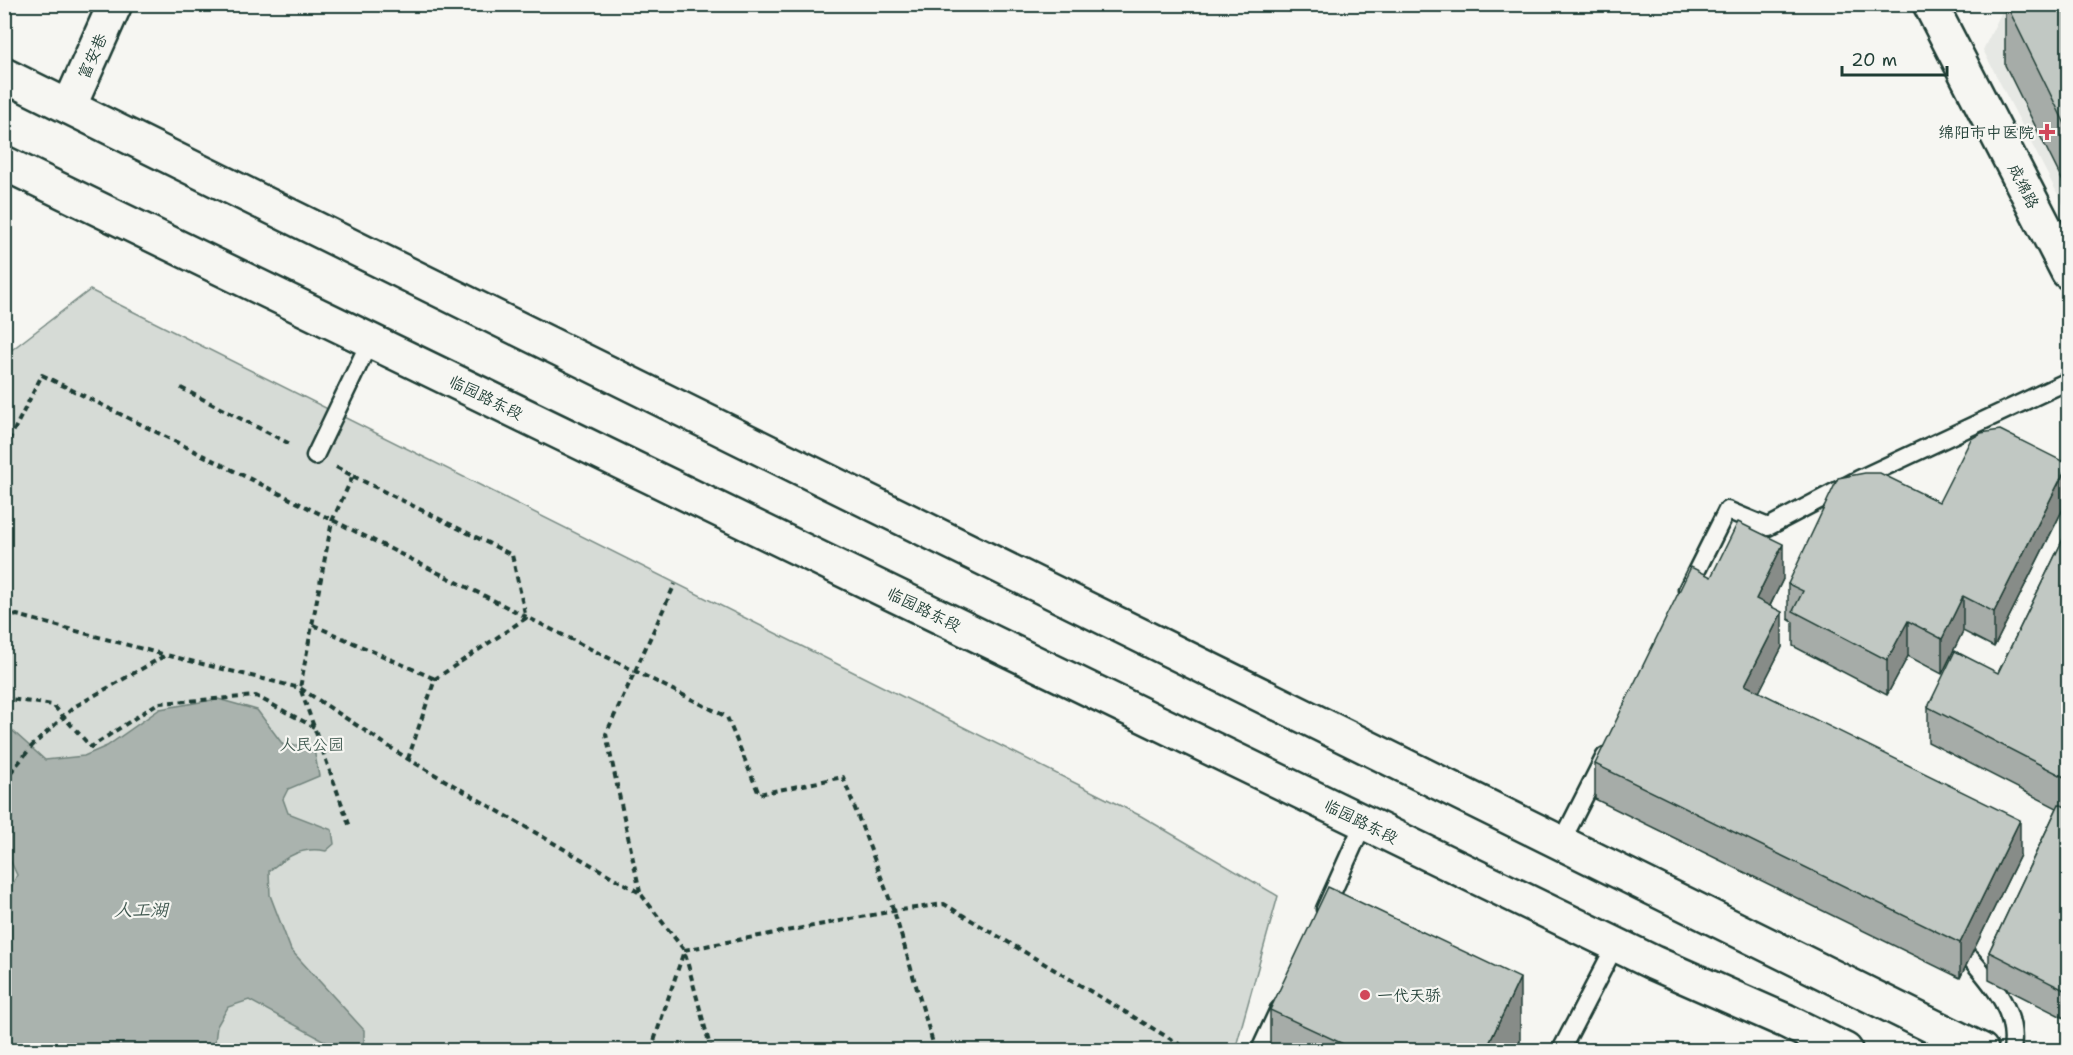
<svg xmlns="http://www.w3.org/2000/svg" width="2073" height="1055" font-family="'Shantell Sans','LXGW WenKai TC',sans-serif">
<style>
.built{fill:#e6e8e4}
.green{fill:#d6dbd6;stroke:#7a8c85;stroke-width:1.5}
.water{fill:#aab3ae;stroke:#72847d;stroke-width:1.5}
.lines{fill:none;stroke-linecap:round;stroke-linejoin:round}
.service-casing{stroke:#1f3d34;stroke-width:21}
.minor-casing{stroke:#1f3d34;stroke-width:38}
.secondary-casing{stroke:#1f3d34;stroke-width:38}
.path{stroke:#1f3d34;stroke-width:4;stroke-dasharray:6 4.5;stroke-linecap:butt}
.service{stroke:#f6f6f2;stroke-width:16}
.minor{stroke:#f6f6f2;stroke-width:33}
.secondary{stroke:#f6f6f2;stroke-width:33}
.wall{fill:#a6aca8;stroke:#1f3d34;stroke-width:1.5}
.shaded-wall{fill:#878c88;stroke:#1f3d34;stroke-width:1.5}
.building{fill:#c1c8c3;stroke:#1f3d34;stroke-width:1.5}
.poi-dot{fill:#d1495b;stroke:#f6f6f2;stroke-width:2}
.labels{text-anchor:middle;stroke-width:4.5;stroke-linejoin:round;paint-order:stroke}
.street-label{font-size:16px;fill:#1f3d34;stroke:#f6f6f2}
.poi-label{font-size:16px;fill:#1f3d34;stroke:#f6f6f2;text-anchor:end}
.park-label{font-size:16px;fill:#445d54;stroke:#f6f6f2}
.water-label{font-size:18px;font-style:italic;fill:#425a52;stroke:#f6f6f2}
</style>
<rect width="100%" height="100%" fill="#f6f6f2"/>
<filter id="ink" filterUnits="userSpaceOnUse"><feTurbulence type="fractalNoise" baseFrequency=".0167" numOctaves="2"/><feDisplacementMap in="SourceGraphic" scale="12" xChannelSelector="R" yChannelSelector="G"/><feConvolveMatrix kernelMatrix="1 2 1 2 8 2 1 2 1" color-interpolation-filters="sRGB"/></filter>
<g filter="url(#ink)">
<path class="built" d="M 2005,5 L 2068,5 L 2068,214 L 1983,50 Z"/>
<path class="green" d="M 90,290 L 1141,816 L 1278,896 L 1235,1050 L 5,1050 L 5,355 Z"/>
<path class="water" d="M 218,699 L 257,710 L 284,746 L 313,744 L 319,776 L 288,789 L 283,799 L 288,813 L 332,830 L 334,844 L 326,851 C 303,846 287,856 269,871 L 270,895 L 291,950 L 364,1030 L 364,1050 L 341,1050 L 249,1000 L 228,1007 L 217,1026 L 214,1050 L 5,1050 L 5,900 L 17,875 L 5,849 L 5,724 L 45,760 L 84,756 L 107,746 L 160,709 Z"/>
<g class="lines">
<defs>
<path id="service" d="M 315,456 L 370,341
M 1687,590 L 1727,510 L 1768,527 L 1859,479 L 2068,381
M 1561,843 L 1605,756
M 1325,909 L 1364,822
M 1970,958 C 1993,985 2018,1012 2012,1050
M 1260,1050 L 1279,1009
M 1561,1050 L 1616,944"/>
<path id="minor" d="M 1930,4 L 2068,272
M 69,107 L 115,4"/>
<path id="secondary" d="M 4,75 L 1981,1050
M 4,163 L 1654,963 L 1786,1021 L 1845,1050"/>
</defs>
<use href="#service" class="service-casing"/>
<use href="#minor" class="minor-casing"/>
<use href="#secondary" class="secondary-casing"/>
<path class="path" d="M 181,388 L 292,445
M 4,450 L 42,375 L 727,717 L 759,794 L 843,777 L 894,911 L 935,1050
M 336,467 L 353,476 L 332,521 L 300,688 L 350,827
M 353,476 L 512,555 L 526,618 L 435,679 L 408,759
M 4,619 L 17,615 L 165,655
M 313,625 L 435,679
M 4,695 L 10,699 L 53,705 L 91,747 L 158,703 L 256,696 L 314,727
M 4,781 L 32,746 L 74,707 L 166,655 L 300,688 L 408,759 L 640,893 L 684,950 L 711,1050
M 640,892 L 606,734 L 675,584
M 684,950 L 894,911 L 944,904 L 1189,1050
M 651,1050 L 684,951"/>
<use href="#service" class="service"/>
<use href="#minor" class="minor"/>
<use href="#secondary" class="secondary"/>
</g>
<path class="wall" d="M 2005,4 L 2068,4 L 2068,192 L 2005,65 Z
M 2068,499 L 1994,647 L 1963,631 L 1942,674 L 1908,656 L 1887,695 L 1793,646 L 1793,622 L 1788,619 L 1788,584 L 1939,502 Z
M 2068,529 L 2068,1020 L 1989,980 L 1989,952 L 2057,808 L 1928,742 L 1928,707 L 1998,673 Z
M 1783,579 L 1770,606 L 1782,647 L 1759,692 L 2020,855 L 1960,978 L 1595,799 L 1595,764 Z
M 1270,1010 L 1520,1041 L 1516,1050 L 1270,1050 Z"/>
<path class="shaded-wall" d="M 1952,4 L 1961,4 L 1952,10 Z
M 2068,464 L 2068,499 L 1994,647 L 1994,612 Z
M 1783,544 L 1783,579 L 1756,634 L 1756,599 Z
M 1963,596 L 1963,631 L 1942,674 L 1942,639 Z
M 1782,612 L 1782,647 L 1745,720 L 1745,685 Z
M 1908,621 L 1908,656 L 1887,695 L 1887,660 Z
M 2020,820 L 2020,855 L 1960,978 L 1960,943 Z
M 1520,978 L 1520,1041 L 1516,1050 L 1486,1050 Z"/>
<path class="building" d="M 2006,4 L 2068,4 L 2068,130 Z
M 2000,430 L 2068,464 L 1994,612 L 1963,596 L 1942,639 L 1908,621 L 1887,660 L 1793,611 L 1803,591 L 1788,584 L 1838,478 L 1865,473 L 1880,473 L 1939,502 L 1971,439 L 1981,433 Z
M 1738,522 L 1783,544 L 1756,599 L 1782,612 L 1745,685 L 2020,820 L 1960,943 L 1595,764 L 1691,567 L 1711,577 Z
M 2068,529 L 2068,779 L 1928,707 L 1955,651 L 1998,673 Z
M 2059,804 L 2068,808 L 2068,918 L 2067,921 L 2067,928 L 2068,929 L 2068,992 L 1989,952 Z
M 1328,887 L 1520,978 L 1486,1050 L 1356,1050 L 1270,1010 Z"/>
</g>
<g class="poi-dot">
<path d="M2044 123h6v6h6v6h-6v6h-6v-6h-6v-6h6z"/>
<circle cx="1365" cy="995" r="6"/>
</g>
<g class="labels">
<g class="street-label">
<text transform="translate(92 56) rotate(-66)" y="6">富安巷</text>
<text transform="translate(2024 186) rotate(63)" y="6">成绵路</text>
<text transform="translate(486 397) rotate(26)" y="6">临园路东段</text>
<text transform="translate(924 609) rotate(26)" y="6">临园路东段</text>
<text transform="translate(1361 821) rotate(26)" y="6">临园路东段</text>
</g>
<g class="poi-label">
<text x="2034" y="138">绵阳市中医院</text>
<text x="1377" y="1001" text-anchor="start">一代天骄</text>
</g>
<g class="park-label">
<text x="312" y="750">人民公园</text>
</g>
<g class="water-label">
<text x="141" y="916">人工湖</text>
</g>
</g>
<rect width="2073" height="1055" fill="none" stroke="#f6f6f2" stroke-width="24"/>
<rect x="12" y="12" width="2049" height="1031" fill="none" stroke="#1f3d34" stroke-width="2" filter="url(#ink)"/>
<path d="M1842 66v9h105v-9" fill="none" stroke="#1f3d34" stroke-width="3"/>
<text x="1851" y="66" font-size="18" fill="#1f3d34" stroke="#f6f6f2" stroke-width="4.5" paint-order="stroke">20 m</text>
</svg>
